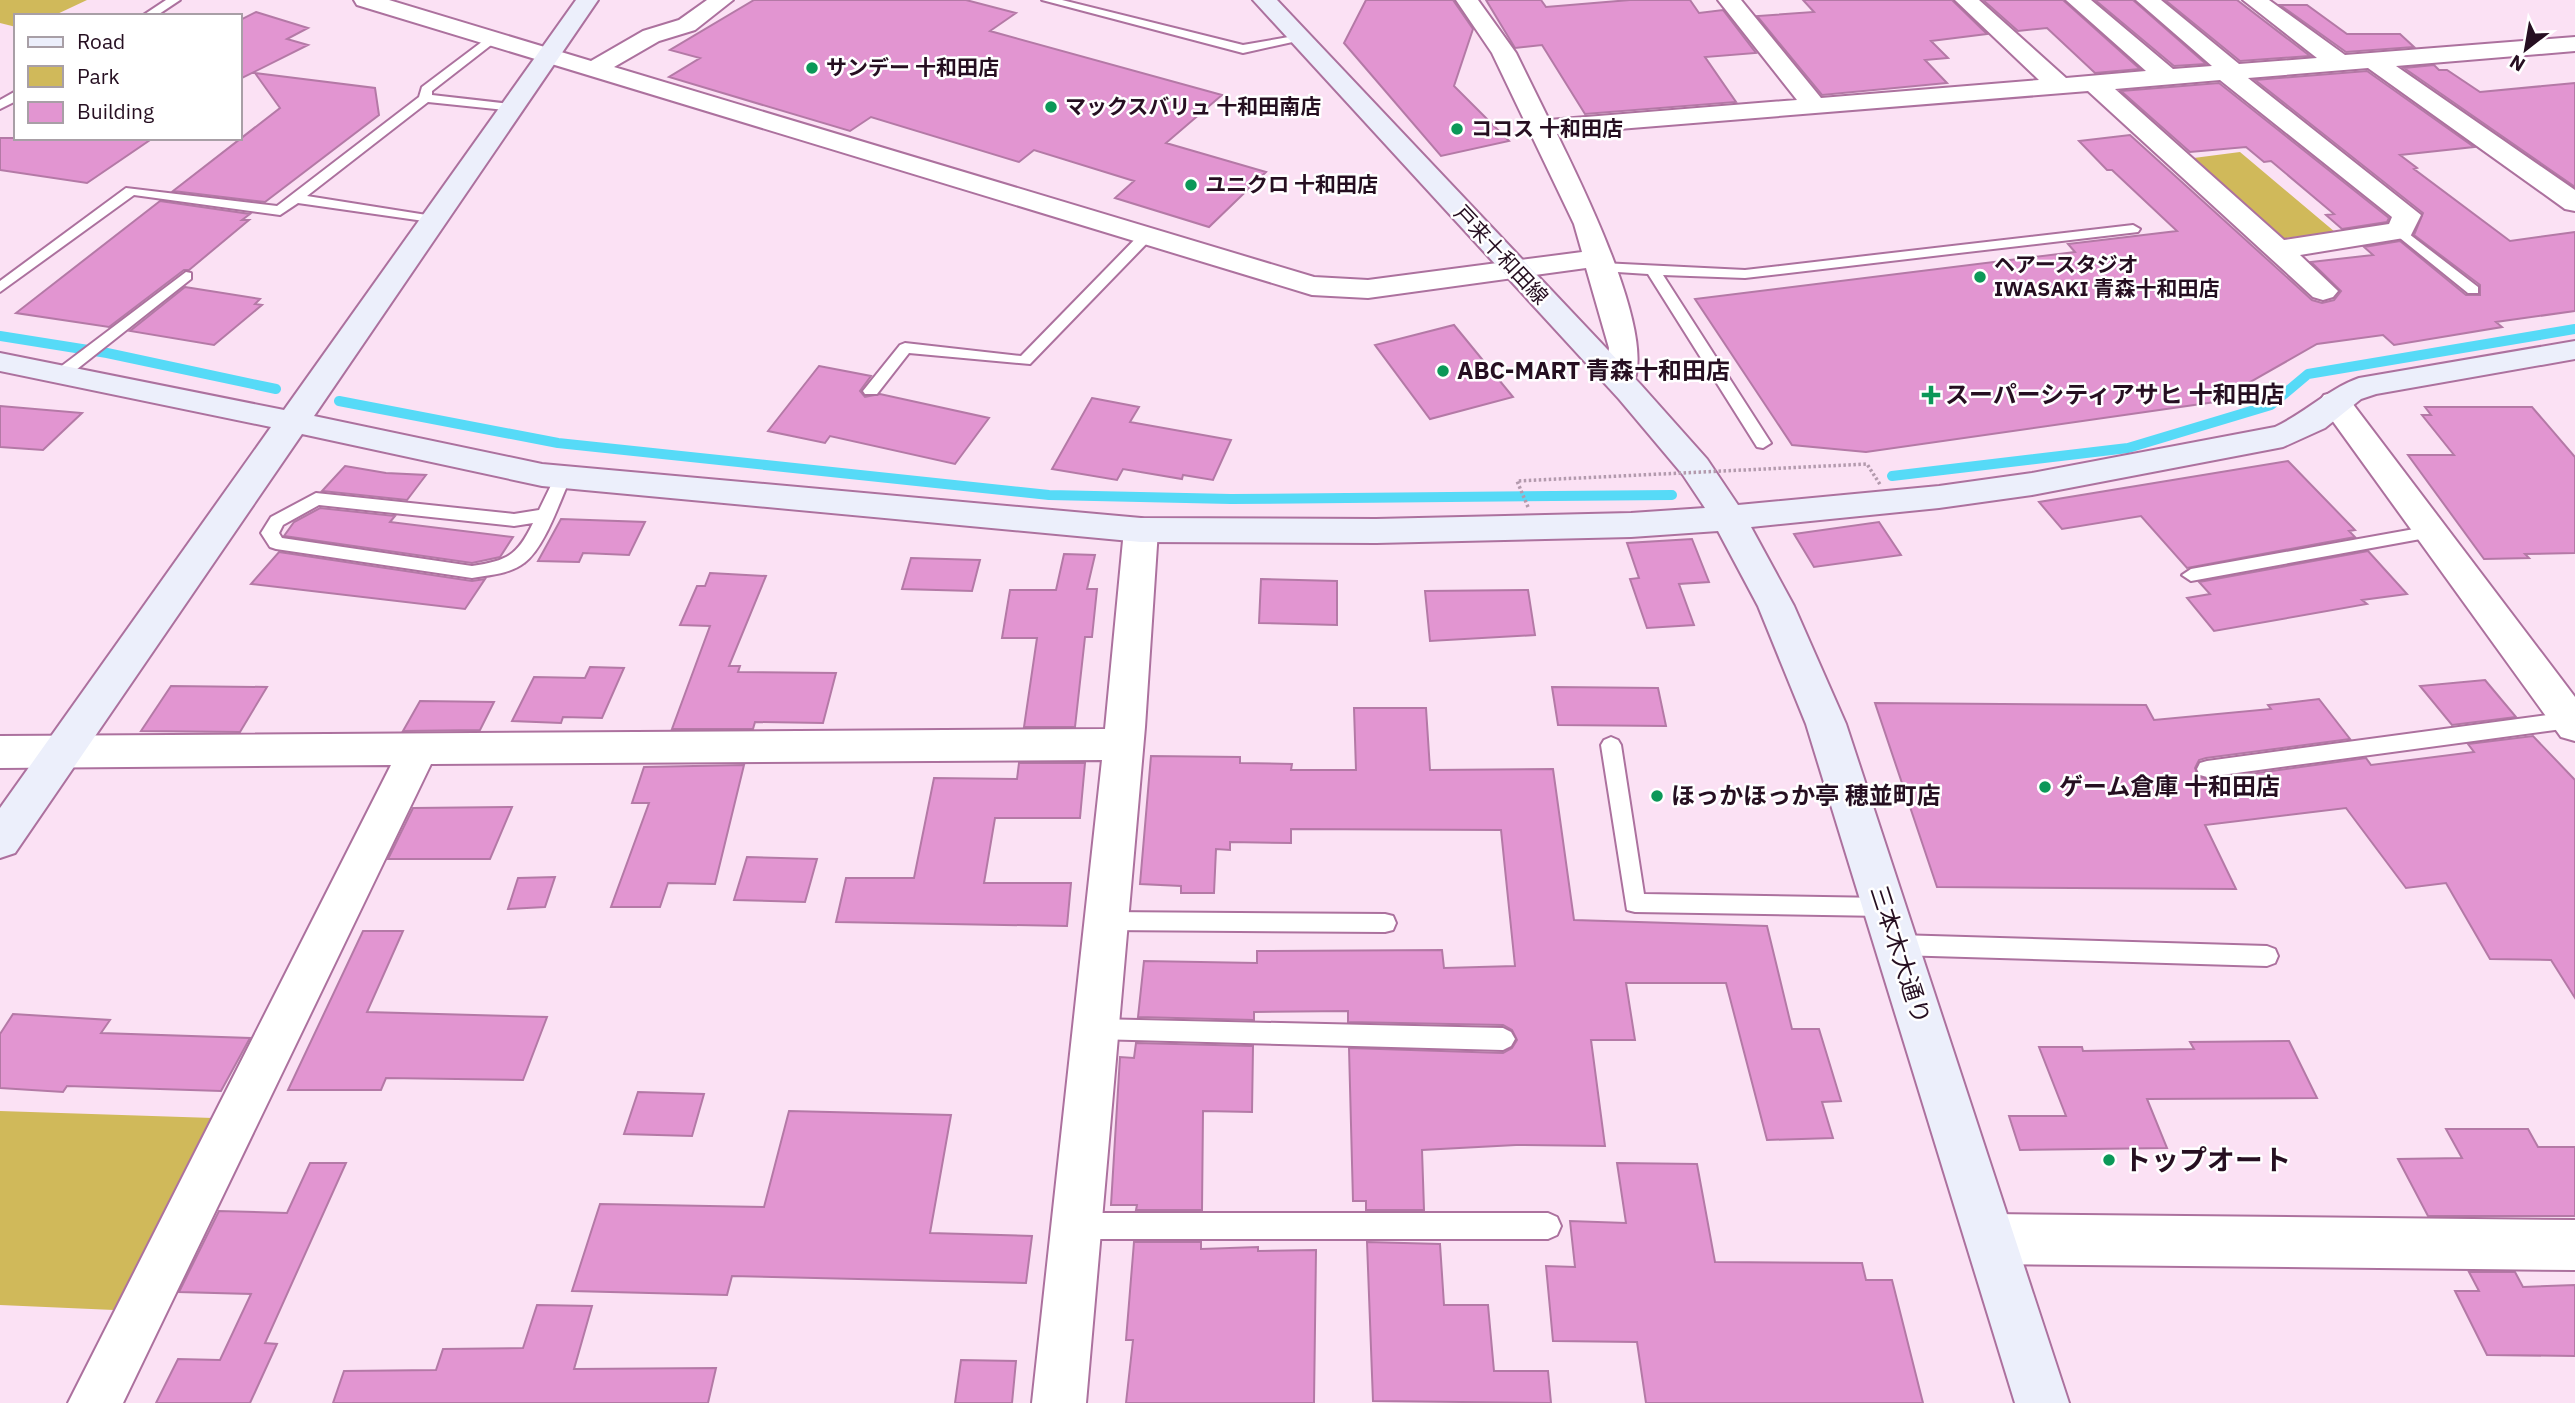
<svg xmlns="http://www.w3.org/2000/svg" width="2575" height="1403" font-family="'IBM Plex Sans','Noto Sans JP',sans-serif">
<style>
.green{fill:#d0b95a}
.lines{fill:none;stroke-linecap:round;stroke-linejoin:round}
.stream{stroke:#56daf7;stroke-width:10}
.building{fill:#e295d1;stroke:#b479a6;stroke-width:2}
.lane-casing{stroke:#ac719e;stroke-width:4}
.street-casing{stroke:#ac719e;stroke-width:4}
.secondary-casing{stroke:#ac719e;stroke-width:4}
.lane{fill:#fff;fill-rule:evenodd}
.street{fill:#fff;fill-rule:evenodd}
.secondary{fill:#eceffb;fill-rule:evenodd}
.path-bridge{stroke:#b39aad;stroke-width:3.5;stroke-dasharray:2.5 2.5;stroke-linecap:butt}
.poi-dot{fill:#0b9858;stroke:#fff;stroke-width:2.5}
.labels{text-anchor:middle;stroke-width:5;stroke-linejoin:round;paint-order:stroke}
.far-poi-label{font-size:21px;font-weight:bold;fill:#260f21;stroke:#fff;text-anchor:start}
.far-street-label{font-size:21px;fill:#260f21;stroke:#fff}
.poi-label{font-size:24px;font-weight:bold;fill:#260f21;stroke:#fff;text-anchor:start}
.street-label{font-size:24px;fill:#260f21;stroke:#fff}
.near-poi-label{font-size:28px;font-weight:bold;fill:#260f21;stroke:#fff;text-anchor:start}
</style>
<rect width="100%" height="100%" fill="#fbe1f4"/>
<path class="green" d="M 0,0 L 87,0 L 53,16 L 16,16 L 16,27 L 0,23 Z
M 2240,152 L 2335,232 L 2278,239 L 2186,159 Z
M 0,1111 L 213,1118 L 114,1310 L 0,1305 Z"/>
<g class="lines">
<path class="stream" d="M 0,336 L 107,353 L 276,389
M 339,401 L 558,443 L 1049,495 L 1231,499 L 1672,495
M 1892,476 L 2128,448 L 2271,405 L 2308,374 L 2575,329"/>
</g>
<path class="building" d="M 754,0 L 966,0 L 1016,13 L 990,31 L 1222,95 L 1166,143 L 1266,172 L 1209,227 L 1115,198 L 1134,181 L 1034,150 L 1019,162 L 871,117 L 850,131 L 669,77 L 700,58 L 670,50 Z
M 1366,0 L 1453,0 L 1473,29 L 1454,86 L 1509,141 L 1441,156 L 1344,43 Z
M 1486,0 L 1541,0 L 1546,7 L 1630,0 L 1690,0 L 1699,13 L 1723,10 L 1756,53 L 1705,57 L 1736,102 L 1585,114 L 1542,45 L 1515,48 Z
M 1803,0 L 1952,0 L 1987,34 L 1931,41 L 1948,58 L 1925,60 L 1947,83 L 1822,95 L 1757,16 L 1814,12 Z
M 1983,0 L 2063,0 L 2140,69 L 2095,73 L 2047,28 L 2018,31 Z
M 2095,0 L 2133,0 L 2206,64 L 2174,66 Z
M 2165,0 L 2237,0 L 2310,56 L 2240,61 Z
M 2280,5 L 2307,5 L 2347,34 L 2400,34 L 2414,47 L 2346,52 Z
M 256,12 L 308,28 L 287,39 L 308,45 L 240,79 L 240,20 Z
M 2434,65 L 2439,70 L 2447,70 L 2480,92 L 2575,83 L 2575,187 L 2404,68 Z
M 2367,71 L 2474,147 L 2400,155 L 2417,168 L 2414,169 L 2510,241 L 2575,232 L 2575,311 L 2496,322 L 2502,327 L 2394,345 L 2383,335 L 2317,344 L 2215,402 L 1866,452 L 1792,445 L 1695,299 L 2075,252 L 2068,244 L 2177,231 L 2112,170 L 2107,170 L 2079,141 L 2130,135 L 2312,300 L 2322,303 L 2334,300 L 2341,291 L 2311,262 L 2373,255 L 2364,247 L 2400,241 L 2466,295 L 2480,295 L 2480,285 L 2414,235 L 2423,213 L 2255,80 Z
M 255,73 L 375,88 L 379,115 L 265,202 L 173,191 L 280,108 Z
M 2219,83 L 2389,218 L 2387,222 L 2342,229 L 2326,215 L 2334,214 L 2271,161 L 2264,162 L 2246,147 L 2190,152 L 2121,91 Z
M 0,138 L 153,138 L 87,183 L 0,170 Z
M 160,201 L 250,214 L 242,220 L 249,220 L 189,270 L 184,270 L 109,327 L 16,313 Z
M 185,287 L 260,299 L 255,304 L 262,305 L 214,345 L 130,331 Z
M 1454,325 L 1513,397 L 1430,419 L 1375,345 Z
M 819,366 L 871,376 L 860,391 L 865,397 L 880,394 L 989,418 L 955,464 L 830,436 L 825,443 L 768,431 Z
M 1092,398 L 1139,407 L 1130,422 L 1231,440 L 1213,480 L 1183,475 L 1182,479 L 1123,469 L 1117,480 L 1052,469 Z
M 0,406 L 82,413 L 43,450 L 0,447 Z
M 2425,407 L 2532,407 L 2575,457 L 2575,553 L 2525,554 L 2529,558 L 2484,559 L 2408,455 L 2454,455 L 2422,415 L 2431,415 Z
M 2288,461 L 2355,530 L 2349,531 L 2355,537 L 2187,568 L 2141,516 L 2062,529 L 2039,502 Z
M 345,466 L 386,473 L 426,475 L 407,500 L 322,491 Z
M 320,508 L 395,516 L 390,522 L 513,537 L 500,557 L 472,563 L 284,536 L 294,522 Z
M 561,519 L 645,522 L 629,555 L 583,553 L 579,562 L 538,561 Z
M 1879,522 L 1901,555 L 1814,567 L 1794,534 Z
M 1692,539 L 1709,582 L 1679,584 L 1694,625 L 1647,628 L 1630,579 L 1639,578 L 1627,543 Z
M 2368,551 L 2407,594 L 2362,600 L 2367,604 L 2214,631 L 2187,598 L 2210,594 L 2199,582 Z
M 279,552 L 472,581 L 485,579 L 465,609 L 251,584 Z
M 1064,554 L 1095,555 L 1087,589 L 1097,589 L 1092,637 L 1085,637 L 1075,727 L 1024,727 L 1037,638 L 1002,638 L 1010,590 L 1056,590 Z
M 911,558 L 980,560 L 972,591 L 902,589 Z
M 710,573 L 766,576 L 729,666 L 740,666 L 738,672 L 836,673 L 823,723 L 755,722 L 753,729 L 672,729 L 710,626 L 680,625 L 697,586 L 705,586 Z
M 1261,579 L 1337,581 L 1337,625 L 1259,623 Z
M 1528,590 L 1535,635 L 1430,641 L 1425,591 Z
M 590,667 L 624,668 L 602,718 L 563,717 L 561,723 L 512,721 L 534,677 L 585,678 Z
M 2485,680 L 2516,717 L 2452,725 L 2420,686 Z
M 171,686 L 267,687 L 240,732 L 141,731 Z
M 1552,687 L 1658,688 L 1666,726 L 1558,725 Z
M 2319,699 L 2350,739 L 2206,758 L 2199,760 L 2195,768 L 2198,776 L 2207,780 L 2366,758 L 2371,765 L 2474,752 L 2468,744 L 2533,736 L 2575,780 L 2575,998 L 2551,960 L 2490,959 L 2446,883 L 2406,888 L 2346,808 L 2205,825 L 2236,889 L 1937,887 L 1875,703 L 2146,705 L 2154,720 L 2271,709 L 2268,705 Z
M 420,701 L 494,702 L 480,730 L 403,731 Z
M 1354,708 L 1426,708 L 1430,770 L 1553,769 L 1574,920 L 1767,926 L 1792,1029 L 1819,1029 L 1841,1101 L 1822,1102 L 1833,1138 L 1767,1140 L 1726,983 L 1626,983 L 1635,1040 L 1591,1040 L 1605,1146 L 1516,1145 L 1422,1150 L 1424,1210 L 1366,1210 L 1366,1201 L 1353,1201 L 1349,1048 L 1503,1053 L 1512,1048 L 1517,1040 L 1512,1030 L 1503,1025 L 1348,1022 L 1348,1011 L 1254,1012 L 1254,1020 L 1138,1017 L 1144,961 L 1257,963 L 1257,951 L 1442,950 L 1444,968 L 1515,966 L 1501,830 L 1291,829 L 1291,843 L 1230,842 L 1230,850 L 1216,849 L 1214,893 L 1181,893 L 1181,886 L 1140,884 L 1151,756 L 1240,757 L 1240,763 L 1292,764 L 1291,770 L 1356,770 Z
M 1019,763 L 1085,763 L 1080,818 L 995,818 L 984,883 L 1071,883 L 1067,926 L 836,922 L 846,878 L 914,878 L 934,778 L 1017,779 Z
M 744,765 L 715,884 L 668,883 L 660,907 L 611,907 L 649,803 L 632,803 L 644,767 Z
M 512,807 L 490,859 L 388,859 L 413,808 Z
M 747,857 L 817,859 L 805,902 L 734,900 Z
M 555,877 L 545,907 L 508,909 L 518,878 Z
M 363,931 L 403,931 L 367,1012 L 547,1017 L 523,1080 L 386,1078 L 381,1090 L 288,1090 Z
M 13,1014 L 110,1020 L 101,1033 L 250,1038 L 221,1091 L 67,1086 L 63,1092 L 0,1088 L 0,1034 Z
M 2289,1041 L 2317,1098 L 2147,1099 L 2167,1148 L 2020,1150 L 2009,1116 L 2066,1116 L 2039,1047 L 2082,1047 L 2083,1051 L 2194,1049 L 2190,1042 Z
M 1136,1043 L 1253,1046 L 1252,1112 L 1203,1111 L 1202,1210 L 1136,1210 L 1137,1205 L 1111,1205 L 1120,1057 L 1134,1058 Z
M 638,1092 L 704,1094 L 692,1136 L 624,1134 Z
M 789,1111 L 951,1115 L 930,1233 L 1032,1236 L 1026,1283 L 732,1276 L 727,1295 L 572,1291 L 600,1204 L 764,1207 Z
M 2446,1129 L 2528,1129 L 2538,1147 L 2575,1147 L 2575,1216 L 2428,1216 L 2398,1159 L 2462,1158 Z
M 310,1163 L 346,1163 L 265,1343 L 277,1344 L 250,1403 L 156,1403 L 178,1359 L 220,1360 L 251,1294 L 179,1292 L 219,1211 L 287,1213 Z
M 1617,1163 L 1697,1164 L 1715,1262 L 1862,1263 L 1866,1280 L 1892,1280 L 1923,1403 L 1646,1403 L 1637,1342 L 1553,1341 L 1546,1266 L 1575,1267 L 1570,1221 L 1626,1223 Z
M 1134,1242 L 1201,1242 L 1201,1249 L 1258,1247 L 1258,1251 L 1316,1250 L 1314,1403 L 1126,1403 L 1133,1340 L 1126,1340 Z
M 1367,1242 L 1440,1244 L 1444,1305 L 1488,1305 L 1494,1371 L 1548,1371 L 1551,1403 L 1373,1401 Z
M 2469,1272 L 2515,1272 L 2523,1287 L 2575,1285 L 2575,1356 L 2487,1355 L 2455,1291 L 2479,1291 Z
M 537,1305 L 592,1306 L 574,1369 L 716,1368 L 708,1403 L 333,1403 L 344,1371 L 436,1370 L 443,1349 L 523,1348 Z
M 961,1360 L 1016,1361 L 1012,1403 L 955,1403 Z"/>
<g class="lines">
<defs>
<path id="lane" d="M 166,0 L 180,0 L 156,16 L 142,16 Z
M 1042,0 L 1062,0 L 1243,45 L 1300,35 L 1306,39 L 1243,53 Z
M 491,35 L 497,39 L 495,42 L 432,91 L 432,95 L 511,104 L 517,108 L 515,111 L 428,102 L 307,196 L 433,216 L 440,220 L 438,223 L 298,203 L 280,215 L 134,195 L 0,292 L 0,281 L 126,188 L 277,206 L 419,97 L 422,87 Z
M 16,91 L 16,101 L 0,109 L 0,100 Z
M 2133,225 L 2140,229 L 2138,232 L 1745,278 L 1663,275 L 1771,443 L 1763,448 L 1757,447 L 1648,274 L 1602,271 L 1595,267 L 1602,263 L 1745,270 Z
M 2400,227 L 2478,287 L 2478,293 L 2468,293 L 2395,234 L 2393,231 Z
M 1147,231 L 1154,235 L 1152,238 L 1030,364 L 909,353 L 877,394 L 865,394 L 863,391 L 900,345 L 905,343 L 1021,356 L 1142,232 Z
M 186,272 L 191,273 L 191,279 L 67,377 L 55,377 L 55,371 Z
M 563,471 L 571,477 C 560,500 545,548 524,563 C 510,574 489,575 472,578 L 276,549 L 270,547 L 261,533 L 271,517 L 316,493 L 514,514 L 539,510 L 555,477 ZM 319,505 L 514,526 L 533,523 C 517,556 508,560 472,566 L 282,538 L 279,533 L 283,525 Z
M 2431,526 L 2437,528 L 2440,532 L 2437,536 L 2191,581 L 2182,575 L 2191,569 Z
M 2570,712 L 2575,714 L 2575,726 L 2570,728 L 2207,777 L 2200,775 L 2197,769 L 2200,763 L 2207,761 Z
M 1611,737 L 1618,740 L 1621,745 L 1644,894 L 1884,898 L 1892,900 L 1895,907 L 1892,914 L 1884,916 L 1635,912 L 1627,910 L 1601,745 L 1604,740 Z
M 1106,912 L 1385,914 L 1393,916 L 1396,923 L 1393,930 L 1385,932 L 1106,930 L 1098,928 L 1095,921 L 1098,914 Z
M 1897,935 L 2267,946 L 2275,949 L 2278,956 L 2275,963 L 2267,966 L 1897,955 L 1889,952 L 1886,945 L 1889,938 Z
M 1095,1019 L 1503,1028 L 1511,1032 L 1515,1039 L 1511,1046 L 1503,1050 L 1095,1039 L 1087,1036 L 1084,1029 L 1087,1022 Z
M 1076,1213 L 1548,1213 L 1557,1217 L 1561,1226 L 1557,1235 L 1548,1239 L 1076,1239 L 1067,1235 L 1063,1226 L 1067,1217 Z"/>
<path id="street" d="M 354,0 L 389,0 L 591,61 L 643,31 L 679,20 L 707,0 L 733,0 L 695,30 L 659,41 L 614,67 L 1314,277 L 1368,280 L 1582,252 L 1574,224 L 1492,53 L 1456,0 L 1478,0 L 1516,53 L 1549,120 L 1797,100 L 1718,0 L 1741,0 L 1821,98 L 2039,80 L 1955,0 L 1979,0 L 2066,78 L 2146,71 L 2066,0 L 2091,0 L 2173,69 L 2212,66 L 2136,0 L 2161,0 L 2239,64 L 2317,58 L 2243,0 L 2269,0 L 2345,55 L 2575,37 L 2575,51 L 2396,66 L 2575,190 L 2575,211 L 2565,209 L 2368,68 L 2248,78 L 2421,215 L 2410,237 L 2300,255 L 2338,291 L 2333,297 L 2323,300 L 2313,297 L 2088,91 L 1557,134 C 1580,181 1661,342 1631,387 L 1620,390 L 1609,387 L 1604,380 L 1609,348 L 1586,268 L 1368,298 L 1312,295 L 357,5 ZM 2220,80 L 2392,217 L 2389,224 L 2284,240 L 2115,89 Z
M 2335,392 L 2346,395 L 2575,697 L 2575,741 L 2561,737 L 2324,409 L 2319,402 L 2324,395 Z
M 1141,518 L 1153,522 L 1158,530 L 1145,727 L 1086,1403 L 1032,1403 L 1102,760 L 431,764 L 123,1403 L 68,1403 L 391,765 L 0,768 L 0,736 L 1105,729 L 1124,530 L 1129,522 Z
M 1990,1214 L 2575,1220 L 2575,1270 L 1990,1264 L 1972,1257 L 1965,1239 L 1972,1221 Z"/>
<path id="secondary" d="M 576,0 L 598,0 L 314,416 L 542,464 L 1141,518 L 1376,519 L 1631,513 L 1705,508 L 1683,475 L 1619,399 L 1253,0 L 1277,0 L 1641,385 L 1707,459 L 1738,505 L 1939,486 L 2032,473 L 2275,427 C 2305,413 2328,389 2359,378 L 2575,341 L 2575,359 L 2376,394 L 2361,399 L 2325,428 L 2283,447 L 2032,495 L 1939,508 L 1751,527 L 1794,606 L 1846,724 L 2069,1403 L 2015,1403 L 1806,724 L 1758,606 L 1718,531 L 1631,537 L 1376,543 L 1141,542 L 542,486 L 302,434 L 15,853 L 0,858 L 0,808 L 271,427 L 0,371 L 0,353 L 284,410 Z"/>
</defs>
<use href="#lane" class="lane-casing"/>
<use href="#street" class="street-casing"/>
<use href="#secondary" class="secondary-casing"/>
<use href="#lane" class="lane"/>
<use href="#street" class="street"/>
<use href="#secondary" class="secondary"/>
<path class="path-bridge" d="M 1528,507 L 1517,481 L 1867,464 L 1881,486"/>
</g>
<g class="poi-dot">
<circle cx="812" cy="68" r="7"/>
<circle cx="1051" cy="107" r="7"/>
<circle cx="1457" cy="129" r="7"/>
<circle cx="1191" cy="185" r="7"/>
<circle cx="1980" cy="277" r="7"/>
<circle cx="1443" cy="371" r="7"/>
<path d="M1927.5 384.5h7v7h7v7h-7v7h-7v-7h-7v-7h7z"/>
<circle cx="2045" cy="787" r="7"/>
<circle cx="1657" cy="796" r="7"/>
<circle cx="2109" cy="1160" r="7"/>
</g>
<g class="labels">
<g class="far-poi-label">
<text x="826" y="75">サンデー 十和田店</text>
<text x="1065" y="114">マックスバリュ 十和田南店</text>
<text x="1471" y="136">ココス 十和田店</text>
<text x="1205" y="192">ユニクロ 十和田店</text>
<text x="1994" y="272">ヘアースタジオ<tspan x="1994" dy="24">IWASAKI 青森十和田店</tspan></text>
</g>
<g class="far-street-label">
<text transform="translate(1501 255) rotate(47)" y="7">戸来十和田線</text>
</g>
<g class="poi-label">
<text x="1457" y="379">ABC-MART 青森十和田店</text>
<text x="1945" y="403">スーパーシティアサヒ 十和田店</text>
<text x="2059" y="795">ゲーム倉庫 十和田店</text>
<text x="1671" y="804">ほっかほっか亭 穂並町店</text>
</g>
<g class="street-label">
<text transform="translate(1900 955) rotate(72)" y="8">三本木大通り</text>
</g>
<g class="near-poi-label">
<text x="2123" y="1170">トップオート</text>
</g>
</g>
<rect x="14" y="14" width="228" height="126" fill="#ffffff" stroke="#a89fa6" stroke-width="2"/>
<rect x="28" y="37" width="35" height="10" fill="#eceffb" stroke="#a89fa6" stroke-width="2"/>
<text x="77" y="49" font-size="21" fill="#260f21">Road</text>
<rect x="28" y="66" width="35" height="21" fill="#d0b95a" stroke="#a89fa6" stroke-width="2"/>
<text x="77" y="84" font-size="21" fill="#260f21">Park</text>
<rect x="28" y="102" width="35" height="21" fill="#e295d1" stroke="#a89fa6" stroke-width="2"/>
<text x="77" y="119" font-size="21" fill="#260f21">Building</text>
<g transform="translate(2526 49) rotate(211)" stroke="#ffffff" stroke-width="5" paint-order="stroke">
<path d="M0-5L12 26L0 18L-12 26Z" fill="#260f21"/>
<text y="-10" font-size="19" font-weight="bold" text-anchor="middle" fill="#260f21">N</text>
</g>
</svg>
